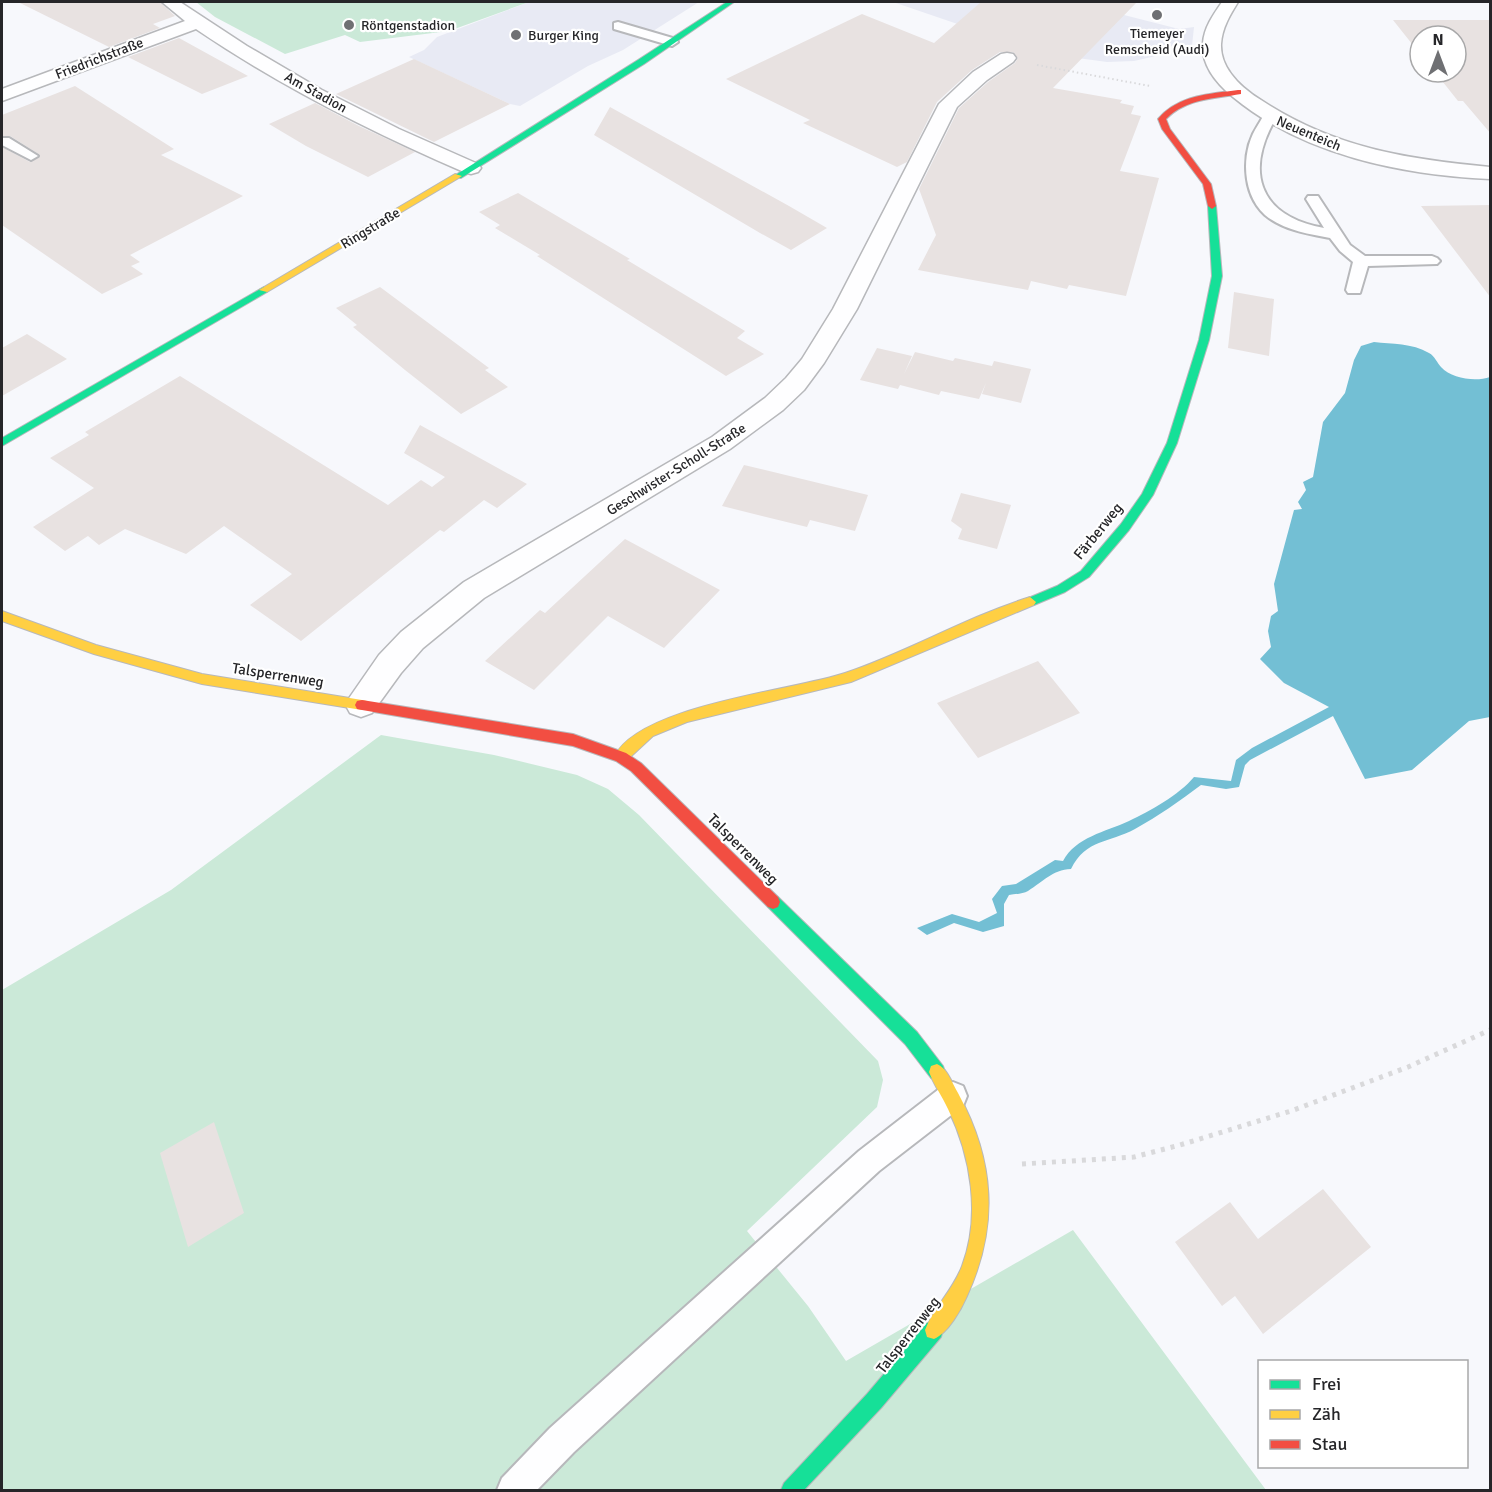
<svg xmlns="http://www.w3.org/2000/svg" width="1492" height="1492" font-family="Signika,sans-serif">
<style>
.built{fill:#e8eaf4}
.green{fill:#cbe9d8}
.water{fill:#73bfd4}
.building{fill:#e8e2e1}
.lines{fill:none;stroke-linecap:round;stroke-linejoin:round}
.lane-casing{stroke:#b7b8bb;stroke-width:4}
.street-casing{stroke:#b7b8bb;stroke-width:3}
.fast-casing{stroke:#b7b8bb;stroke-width:2}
.slow-casing{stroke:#b7b8bb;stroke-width:2}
.jam-casing{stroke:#b7b8bb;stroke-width:2}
.path-far1{stroke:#d9d9db;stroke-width:2;stroke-dasharray:1.5 3;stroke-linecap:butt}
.path{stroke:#d9d9db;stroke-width:5;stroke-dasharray:4 6;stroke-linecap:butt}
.lane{fill:#fefeff;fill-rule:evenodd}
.street{fill:#fefeff;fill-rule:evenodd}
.fast{fill:#16e098;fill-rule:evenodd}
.slow{fill:#ffcf43;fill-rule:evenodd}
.jam{fill:#f24e42;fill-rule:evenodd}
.poi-dot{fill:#6f7073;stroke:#fff;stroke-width:2}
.labels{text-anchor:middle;stroke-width:4.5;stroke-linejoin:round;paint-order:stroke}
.far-poi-label{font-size:14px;fill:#262629;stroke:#fff;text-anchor:start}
.far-street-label{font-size:14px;fill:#262629;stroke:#fff}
.street-label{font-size:15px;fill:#262629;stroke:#fff}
</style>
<rect width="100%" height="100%" fill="#f7f8fc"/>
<path class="built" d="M 529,2 L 699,2 L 623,50 L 588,66 L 520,106 L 510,104 L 409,57 L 424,50 L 437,37 Z
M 893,2 L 1073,2 L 1179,29 L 1194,27 L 1192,46 L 1175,44 L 1156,56 L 1134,61 L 1107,62 L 1070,57 L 978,31 Z"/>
<path class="green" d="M 196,2 L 529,2 L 449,31 L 360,42 L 345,35 L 285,54 L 215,17 Z
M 381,735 L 494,755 L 577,775 L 608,789 L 639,815 L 878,1061 L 883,1080 L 877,1107 L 747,1231 L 808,1306 L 846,1361 L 1073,1230 L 1266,1490 L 2,1490 L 2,990 L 171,890 Z"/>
<path class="water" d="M 1374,342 C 1392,344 1412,343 1429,353 C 1435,356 1437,363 1441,367 C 1452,379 1476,382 1490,377 L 1490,717 L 1469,721 L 1412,770 L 1365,779 L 1333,716 L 1250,760 L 1245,765 L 1239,787 L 1226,789 L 1201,785 C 1180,801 1158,816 1135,829 C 1109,843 1086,839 1071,869 C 1052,870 1044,881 1028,891 C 1023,894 1015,894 1009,895 L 1004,904 L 1004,926 L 983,932 L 954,923 L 927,935 L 917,928 L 952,914 L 979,922 L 997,913 L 992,899 L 1002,886 L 1016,884 L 1055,860 L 1063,861 C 1076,837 1105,832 1129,821 C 1150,811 1179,795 1194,777 L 1231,781 L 1236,760 L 1252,748 L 1329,707 L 1284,683 L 1260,659 L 1271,647 L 1268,631 L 1271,616 L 1278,611 L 1274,584 L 1294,510 L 1302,509 L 1298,502 L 1306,490 L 1303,482 L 1313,477 L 1323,422 L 1345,393 L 1354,360 L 1361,346 Z"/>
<path class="building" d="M 18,2 L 160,2 L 175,16 L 153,24 L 160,28 L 109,47 Z
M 981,2 L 1137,2 L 1053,88 L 1122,100 L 1120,103 L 1134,106 L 1131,114 L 1141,116 L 1120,171 L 1159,178 L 1126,296 L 1069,285 L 1067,289 L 1031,281 L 1028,290 L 918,270 L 936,235 L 919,189 L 959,108 L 988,82 L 1015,63 L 1018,58 L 1013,52 L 1000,52 L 972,70 L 937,102 L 907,162 L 897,167 L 803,123 L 810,120 L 726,79 L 862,14 L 934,43 Z
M 1393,20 L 1491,20 L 1491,134 L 1463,101 L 1458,101 L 1435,72 L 1456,72 L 1456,36 L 1420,36 L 1420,54 Z
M 179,38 L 248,76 L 202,94 L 128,57 Z
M 414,59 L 510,104 L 434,142 L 336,94 Z
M 75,86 L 174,149 L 161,155 L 243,196 L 130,255 L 140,262 L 131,266 L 143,274 L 102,294 L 2,225 L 2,147 L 30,162 L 40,155 L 10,136 L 2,136 L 2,115 Z
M 315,103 L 359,126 L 415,152 L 368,177 L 306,146 L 269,124 Z
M 610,107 L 789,206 L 827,228 L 791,250 L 760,233 L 594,135 Z
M 518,193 L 630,259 L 627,260 L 745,331 L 737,338 L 764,354 L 726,376 L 537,256 L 540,255 L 495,228 L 500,225 L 479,212 Z
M 1491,205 L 1491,298 L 1421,206 Z
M 380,287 L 489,368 L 485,370 L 508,387 L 461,414 L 405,370 L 353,327 L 357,325 L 336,308 Z
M 1234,292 L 1274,299 L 1269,356 L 1228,348 Z
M 27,334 L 67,359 L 2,396 L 2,348 Z
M 877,348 L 912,356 L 904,374 L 915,352 L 953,361 L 955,358 L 992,366 L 994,361 L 1031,369 L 1021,403 L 982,394 L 986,383 L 979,399 L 941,391 L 939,395 L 900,385 L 898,389 L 860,380 Z
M 180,376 L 388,505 L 421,480 L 432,487 L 445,477 L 404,453 L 420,425 L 527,484 L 497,508 L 484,500 L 444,532 L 440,530 L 301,641 L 250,605 L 292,574 L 224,526 L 186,554 L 125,529 L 99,545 L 88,536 L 65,551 L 33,527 L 94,488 L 50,458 L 89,435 L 85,432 Z
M 744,465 L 868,495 L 855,531 L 810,520 L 807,527 L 722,506 Z
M 961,493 L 1011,505 L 997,549 L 958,539 L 962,529 L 951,521 Z
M 625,539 L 720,590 L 664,648 L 608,616 L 534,690 L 485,661 L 540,610 L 545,613 Z
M 1038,661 L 1080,713 L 978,758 L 937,703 Z
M 214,1122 L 244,1213 L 188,1247 L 160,1153 Z
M 1323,1189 L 1371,1247 L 1263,1334 L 1235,1296 L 1222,1306 L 1175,1242 L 1230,1202 L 1258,1239 Z"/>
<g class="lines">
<defs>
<path id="lane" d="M 618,22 L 676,39 L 678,42 L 672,46 L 614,29 L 614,23 Z
M 1270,112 L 1277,116 C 1244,171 1258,216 1324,228 L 1306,199 L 1308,196 L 1318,196 L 1350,245 L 1365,256 L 1432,256 L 1437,258 L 1440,261 L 1437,264 L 1368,266 L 1360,293 L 1348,293 L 1346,290 L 1353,262 L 1340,251 L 1330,238 C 1308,234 1283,230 1265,215 C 1241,193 1241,150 1258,125 C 1262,119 1263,114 1270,112 Z
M 2,138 L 9,138 L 38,156 L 31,160 L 2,145 Z
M 953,1082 L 963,1086 L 967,1096 L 963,1106 L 879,1171 L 574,1452 L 537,1490 L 497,1490 L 502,1478 L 550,1428 L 859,1151 L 943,1086 Z"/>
<path id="street" d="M 162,2 L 180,2 L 247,46 L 322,90 L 399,129 L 478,164 L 481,168 L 478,172 L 471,174 L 464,172 C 371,132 280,86 196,29 L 2,101 L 2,89 L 185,21 Z
M 1222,2 L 1238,2 C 1230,15 1222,28 1221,44 C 1220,69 1242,88 1261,100 C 1334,148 1406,159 1490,167 L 1490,179 C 1402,175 1303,155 1233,97 C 1217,84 1201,65 1203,43 C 1204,28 1213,15 1222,2 Z
M 1007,53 L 1013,54 L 1016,58 L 1013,62 L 987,80 L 957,107 L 857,309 L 824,363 L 804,390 L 783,410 L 730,449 L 484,598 L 423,648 L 401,673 L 372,713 L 361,717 L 350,713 L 345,704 L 379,655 L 401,632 L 464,582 L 712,437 L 765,398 L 786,378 L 802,359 L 833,309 L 939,104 L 973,72 L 1001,54 Z"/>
<path id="fast" d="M 727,2 L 734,2 L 644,64 L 461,178 L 454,176 L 638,60 Z
M 1212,203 L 1216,206 L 1222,276 L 1209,340 L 1177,443 L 1153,495 L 1129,530 L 1089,577 L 1065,592 L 1034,605 L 1026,605 L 1024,602 L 1026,599 L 1057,586 L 1081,571 L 1121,524 L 1142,494 L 1167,443 L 1199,340 L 1212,276 L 1208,206 Z
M 264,287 L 267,288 L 267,292 L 2,446 L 2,438 Z
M 773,895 L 778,897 L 917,1032 L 943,1066 L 945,1072 L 943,1078 L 937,1080 L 931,1078 L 905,1044 L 768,907 L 766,902 L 768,897 Z
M 934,1321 L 941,1323 L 943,1330 L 941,1337 L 881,1408 L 804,1490 L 781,1490 L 784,1483 L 867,1394 L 927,1323 Z"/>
<path id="slow" d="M 455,174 L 462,176 L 267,292 L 259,290 Z
M 1030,597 L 1036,602 L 1034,605 L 851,682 L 687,722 L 653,736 L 626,761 L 616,761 L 614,757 C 640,705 791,691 845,673 C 908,652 966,617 1030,597 Z
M 2,611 L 96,645 L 202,674 L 362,700 L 367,701 L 369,705 L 367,709 L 362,710 L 202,684 L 94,654 L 2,621 Z
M 937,1064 C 947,1068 952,1083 958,1093 C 995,1161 999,1226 967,1296 C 961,1310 948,1333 934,1339 L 927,1337 L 925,1330 C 934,1307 953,1290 962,1266 C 981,1216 971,1156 948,1109 C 942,1096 934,1085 929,1072 L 931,1066 Z"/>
<path id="jam" d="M 1238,90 L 1241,90 L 1241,94 C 1214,99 1187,98 1166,119 L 1170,129 L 1211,184 L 1216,206 L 1212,209 L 1208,206 L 1203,184 L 1162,129 L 1158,119 C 1178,95 1209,94 1238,90 Z
M 362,700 L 573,734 L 626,753 L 641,763 L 778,897 L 780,902 L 778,907 L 773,909 L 768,907 L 631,771 L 616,761 L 573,746 L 362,710 L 357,709 L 355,705 L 357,701 Z"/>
</defs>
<use href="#lane" class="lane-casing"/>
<use href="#street" class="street-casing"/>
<use href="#fast" class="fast-casing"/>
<use href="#slow" class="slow-casing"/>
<use href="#jam" class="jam-casing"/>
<path class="path-far1" d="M 1037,65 L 1150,86"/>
<path class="path" d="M 1022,1164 L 1134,1157 L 1180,1145 L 1291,1111 L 1408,1067 L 1490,1030"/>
<use href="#lane" class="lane"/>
<use href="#street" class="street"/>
<use href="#fast" class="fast"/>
<use href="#slow" class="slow"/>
<use href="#jam" class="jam"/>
</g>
<g class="poi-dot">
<circle cx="1157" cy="15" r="6"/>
<circle cx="349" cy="25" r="6"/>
<circle cx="516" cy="35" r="6"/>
</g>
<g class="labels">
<g class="far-poi-label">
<text x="361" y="30">Röntgenstadion</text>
<text x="1157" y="38" text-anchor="middle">Tiemeyer<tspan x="1157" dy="16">Remscheid (Audi)</tspan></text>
<text x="528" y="40">Burger King</text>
</g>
<g class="far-street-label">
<text transform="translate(99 58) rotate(-21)" y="5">Friedrichstraße</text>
<text transform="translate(316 92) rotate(29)" y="5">Am Stadion</text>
<text transform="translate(1309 133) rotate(23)" y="5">Neuenteich</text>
<text transform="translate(370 228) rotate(-31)" y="5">Ringstraße</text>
<text transform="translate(676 469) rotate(-32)" y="5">Geschwister-Scholl-Straße</text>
</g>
<g class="street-label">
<text transform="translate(1098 531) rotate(-51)" y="5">Färberweg</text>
<text transform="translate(278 675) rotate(9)" y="5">Talsperrenweg</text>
<text transform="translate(743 849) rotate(45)" y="5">Talsperrenweg</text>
<text transform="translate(908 1335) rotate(-52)" y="5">Talsperrenweg</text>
</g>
</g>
<rect width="1492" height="1492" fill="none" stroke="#262629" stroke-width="6"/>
<rect x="1258" y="1360" width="210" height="108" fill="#ffffff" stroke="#a8a8a9" stroke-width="1.5"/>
<rect x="1270" y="1380" width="30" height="9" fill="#16e098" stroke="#a8a8a9" stroke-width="1.5"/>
<text x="1312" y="1390" font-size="18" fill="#262629">Frei</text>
<rect x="1270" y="1410" width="30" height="9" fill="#ffcf43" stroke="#a8a8a9" stroke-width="1.5"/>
<text x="1312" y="1420" font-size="18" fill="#262629">Zäh</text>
<rect x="1270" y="1440" width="30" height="9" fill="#f24e42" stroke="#a8a8a9" stroke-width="1.5"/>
<text x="1312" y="1450" font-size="18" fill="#262629">Stau</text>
<g transform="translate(1438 54)"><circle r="28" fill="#ffffff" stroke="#a8a8a9" stroke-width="1.5"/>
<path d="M0-4.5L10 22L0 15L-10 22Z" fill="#6f7073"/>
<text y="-9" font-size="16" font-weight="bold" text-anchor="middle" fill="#262629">N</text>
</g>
</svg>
